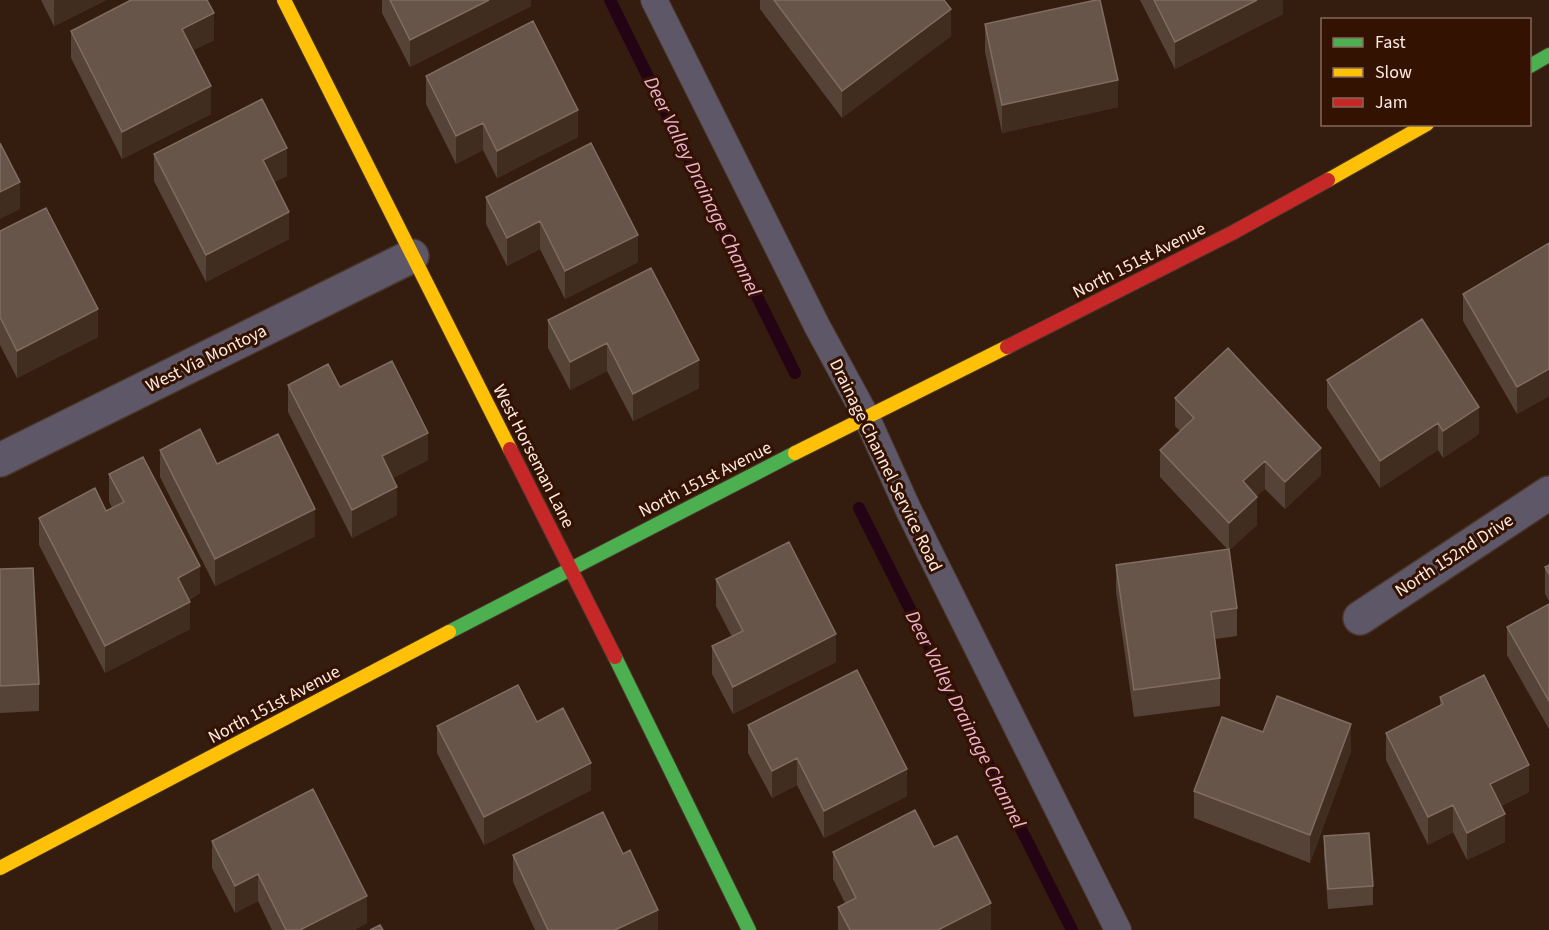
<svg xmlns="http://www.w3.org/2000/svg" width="1549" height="930" font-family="'Source Sans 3',sans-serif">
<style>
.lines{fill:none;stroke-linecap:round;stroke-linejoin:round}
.stream{stroke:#240314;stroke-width:12}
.lane-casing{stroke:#49362c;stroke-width:28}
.street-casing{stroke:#49362c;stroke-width:36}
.fast-casing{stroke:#49362c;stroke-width:16}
.slow-casing{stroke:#49362c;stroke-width:16}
.jam-casing{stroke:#49362c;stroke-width:16}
.lane{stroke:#5d5767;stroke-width:26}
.street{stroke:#5d5767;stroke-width:33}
.fast{stroke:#4caf50;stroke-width:14}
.slow{stroke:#ffc107;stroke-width:14}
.jam{stroke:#c62828;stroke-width:14}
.wall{fill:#564338}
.shaded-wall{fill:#412c20}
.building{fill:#68554a;stroke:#7f6c62;stroke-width:1.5}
.labels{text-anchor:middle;stroke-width:6;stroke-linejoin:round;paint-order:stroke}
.street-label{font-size:18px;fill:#fdebe2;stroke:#331201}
.water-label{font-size:20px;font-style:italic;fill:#efb2d1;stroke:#331201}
</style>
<rect width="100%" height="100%" fill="#341c0f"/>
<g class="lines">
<path class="stream" d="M 610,0 L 795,373
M 859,508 L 1072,930"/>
<defs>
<path id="lane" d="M 654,0 L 817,326 L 866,416 L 909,511 L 1118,930"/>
<path id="street" d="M 0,460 L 412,256
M 1360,618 L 1549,493"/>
<path id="fast" d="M 1530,66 L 1549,55
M 449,632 L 795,453
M 615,657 L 749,930"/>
<path id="slow" d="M 284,0 L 510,449
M 1328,180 L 1427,124
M 795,453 L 1007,347
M 0,868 L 449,632"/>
<path id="jam" d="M 1007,347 L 1234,232 L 1328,180
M 510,449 L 615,657"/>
</defs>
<use href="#lane" class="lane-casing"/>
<use href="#street" class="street-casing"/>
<use href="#fast" class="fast-casing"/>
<use href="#slow" class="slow-casing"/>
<use href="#jam" class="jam-casing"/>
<use href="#lane" class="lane"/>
<use href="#street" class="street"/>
<use href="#fast" class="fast"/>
<use href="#slow" class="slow"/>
<use href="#jam" class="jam"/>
</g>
<path class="wall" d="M 41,0 L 106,0 L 54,26 Z
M 382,0 L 531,0 L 531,6 L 410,67 L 382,13 Z
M 760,0 L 944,0 L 951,36 L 842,118 L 760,9 Z
M 1140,0 L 1283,0 L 1283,14 L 1175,69 Z
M 985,24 L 1118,107 L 1002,133 L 985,52 Z
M 71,31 L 214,40 L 193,50 L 211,114 L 122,159 L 71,58 Z
M 426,76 L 578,137 L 497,178 L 483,150 L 456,164 L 426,104 Z
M 154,154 L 287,176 L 274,182 L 289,239 L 206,282 L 154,181 Z
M 486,197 L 638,262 L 565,299 L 540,249 L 507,266 L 486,224 Z
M 0,231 L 98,337 L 17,378 L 0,345 Z
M 1549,243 L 1549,396 L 1517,414 L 1463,321 L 1463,294 Z
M 651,268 L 699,388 L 633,421 L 607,371 L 570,390 L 548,348 L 548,320 Z
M 1327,380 L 1479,434 L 1443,458 L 1438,450 L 1380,488 L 1327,408 Z
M 288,385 L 340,387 L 428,460 L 393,478 L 397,515 L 352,538 L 288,412 Z
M 1175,398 L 1321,475 L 1285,509 L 1265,489 L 1256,496 L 1257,525 L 1229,550 L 1237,608 L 1237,636 L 1215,639 L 1220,678 L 1220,706 L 1134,717 L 1116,592 L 1116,565 L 1228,550 L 1160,477 L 1160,450 L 1180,431 L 1175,426 Z
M 160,450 L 217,464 L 315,536 L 215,586 L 160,477 Z
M 109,474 L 200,593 L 189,600 L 190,629 L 105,673 L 39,545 L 39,518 L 106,511 L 112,508 L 109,501 Z
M 1549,565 L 1549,601 L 1545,594 L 1545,567 Z
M 0,569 L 39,684 L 39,711 L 0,713 Z
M 716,579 L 836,662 L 733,714 L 712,674 L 712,646 L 732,637 L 716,606 Z
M 1549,604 L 1549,729 L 1507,655 L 1507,627 Z
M 1440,697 L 1529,792 L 1501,806 L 1505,842 L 1467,860 L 1453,832 L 1428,845 L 1386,760 L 1386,733 L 1440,706 Z
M 537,722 L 591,790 L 484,845 L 437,753 L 437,726 Z
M 748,725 L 907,796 L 824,838 L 797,785 L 772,798 L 748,753 Z
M 1263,732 L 1351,751 L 1310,863 L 1194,818 L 1194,791 Z
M 1324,836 L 1373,886 L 1373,905 L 1328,909 L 1324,855 Z
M 212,841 L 367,923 L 354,930 L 272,930 L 258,901 L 235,913 L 212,868 Z
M 934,847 L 991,930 L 838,930 L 838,907 L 845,903 L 833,879 L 833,852 Z
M 513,855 L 658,930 L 535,930 L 513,882 Z"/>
<path class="shaded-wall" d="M 54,0 L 106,0 L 54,26 Z
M 489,0 L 531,0 L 531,6 L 410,67 L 410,40 Z
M 1257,0 L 1283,0 L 1283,14 L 1175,69 L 1175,42 Z
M 951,9 L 951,36 L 842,118 L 842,91 Z
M 214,13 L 214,40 L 182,56 L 182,29 Z
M 1118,80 L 1118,107 L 1002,133 L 1002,105 Z
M 211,86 L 211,114 L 122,159 L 122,132 Z
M 578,110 L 578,137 L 497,178 L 497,151 Z
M 483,123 L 483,150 L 456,164 L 456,136 Z
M 287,148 L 287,176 L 263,188 L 263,160 Z
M 20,182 L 20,209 L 0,219 L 0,192 Z
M 289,212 L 289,239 L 206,282 L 206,255 Z
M 540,221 L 540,249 L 507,266 L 507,238 Z
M 638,235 L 638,262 L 565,299 L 565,271 Z
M 98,309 L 98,337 L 17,378 L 17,351 Z
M 607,343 L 607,371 L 570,390 L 570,362 Z
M 699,360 L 699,388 L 633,421 L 633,394 Z
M 1549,369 L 1549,396 L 1517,414 L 1517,387 Z
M 1479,407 L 1479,434 L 1443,458 L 1443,431 Z
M 1438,423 L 1438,450 L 1380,488 L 1380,461 Z
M 428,433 L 428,460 L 382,484 L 382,456 Z
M 1321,448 L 1321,475 L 1285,509 L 1285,482 Z
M 1265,461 L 1265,489 L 1243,509 L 1243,481 Z
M 397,487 L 397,515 L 352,538 L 352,510 Z
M 1257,497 L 1257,525 L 1229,551 L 1229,523 Z
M 315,509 L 315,536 L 215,586 L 215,559 Z
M 200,566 L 200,593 L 178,605 L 178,578 Z
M 190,602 L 190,629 L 105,673 L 105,646 Z
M 836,634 L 836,662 L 733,714 L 733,687 Z
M 1351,724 L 1351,751 L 1310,863 L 1310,835 Z
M 797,758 L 797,785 L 772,798 L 772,771 Z
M 591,763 L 591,790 L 484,845 L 484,817 Z
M 1529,765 L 1529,792 L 1490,811 L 1490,784 Z
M 907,769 L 907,796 L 824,838 L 824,811 Z
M 1453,805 L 1453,832 L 1428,845 L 1428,817 Z
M 1505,814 L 1505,842 L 1467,860 L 1467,833 Z
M 258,874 L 258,901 L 235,913 L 235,886 Z
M 367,896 L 367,923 L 354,930 L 300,930 Z
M 991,903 L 991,930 L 938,930 Z
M 658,910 L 658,930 L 615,930 Z"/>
<path class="building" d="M 131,0 L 207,0 L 214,13 L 182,29 L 211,86 L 122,132 L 71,31 Z
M 390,0 L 489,0 L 410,40 Z
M 774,0 L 944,0 L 951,9 L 842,91 Z
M 1096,0 L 1100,0 L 1118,80 L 1002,105 L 985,24 Z
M 1154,0 L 1257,0 L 1175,42 Z
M 533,21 L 578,110 L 497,151 L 483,123 L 456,136 L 426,76 Z
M 262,99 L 287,148 L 263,160 L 289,212 L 206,255 L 154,154 Z
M 0,143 L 20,182 L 0,192 Z
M 591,143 L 638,235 L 565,271 L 540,221 L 507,238 L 486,197 Z
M 46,208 L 98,309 L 17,351 L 0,317 L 0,231 Z
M 1549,243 L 1549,369 L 1517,387 L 1463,294 Z
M 651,268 L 699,360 L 633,394 L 607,343 L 570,362 L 548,320 Z
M 1422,319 L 1479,407 L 1443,431 L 1438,423 L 1380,461 L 1327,380 Z
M 1228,348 L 1321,448 L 1285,482 L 1265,461 L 1243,481 L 1257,497 L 1229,523 L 1160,450 L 1194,418 L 1175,398 Z
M 392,361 L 428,433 L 382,456 L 397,487 L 352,510 L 288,385 L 328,364 L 340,387 Z
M 200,429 L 217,464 L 278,434 L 315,509 L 215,559 L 160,450 Z
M 143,457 L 200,566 L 178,578 L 190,602 L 105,646 L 39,518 L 95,488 L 106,511 L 124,502 L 109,474 Z
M 789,542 L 836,634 L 733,687 L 712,646 L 743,631 L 716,579 Z
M 1229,549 L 1237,608 L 1211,612 L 1220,678 L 1134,690 L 1116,565 Z
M 1549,565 L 1549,574 L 1545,567 Z
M 33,568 L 39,684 L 0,686 L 0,569 Z
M 1549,604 L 1549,701 L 1507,627 Z
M 857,670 L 907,769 L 824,811 L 797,758 L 772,771 L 748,725 Z
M 1484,675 L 1529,765 L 1490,784 L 1505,814 L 1467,833 L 1453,805 L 1428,817 L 1386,733 L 1443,704 L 1440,697 Z
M 518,685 L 537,722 L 563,708 L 591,763 L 484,817 L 437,726 Z
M 1277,696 L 1351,724 L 1310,835 L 1194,791 L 1222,717 L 1263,732 Z
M 313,789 L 367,896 L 300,930 L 286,930 L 258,874 L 235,886 L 212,841 Z
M 915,810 L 934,847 L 957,836 L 991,903 L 938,930 L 850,930 L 838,907 L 856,898 L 833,852 Z
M 603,812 L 623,854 L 630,850 L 658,910 L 615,930 L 548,930 L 513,855 Z
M 1369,833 L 1373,886 L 1328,889 L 1324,836 Z
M 380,925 L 383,930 L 370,930 Z"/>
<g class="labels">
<g class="street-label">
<text transform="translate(1139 260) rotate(-27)" y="6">North 151st Avenue</text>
<text transform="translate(206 358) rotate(-26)" y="6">West Via Montoya</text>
<text transform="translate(534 456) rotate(63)" y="6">West Horseman Lane</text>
<text transform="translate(886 465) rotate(64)" y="6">Drainage Channel Service Road</text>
<text transform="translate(705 479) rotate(-27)" y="6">North 151st Avenue</text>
<text transform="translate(1454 555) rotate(-33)" y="6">North 152nd Drive</text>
<text transform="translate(274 704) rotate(-28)" y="6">North 151st Avenue</text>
</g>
<g class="water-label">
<text transform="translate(703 186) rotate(64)" y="7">Deer Valley Drainage Channel</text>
<text transform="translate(966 719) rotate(63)" y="7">Deer Valley Drainage Channel</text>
</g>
</g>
<rect x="1321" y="18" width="210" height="108" fill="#331201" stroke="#84695b" stroke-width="1.5"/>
<rect x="1333" y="38" width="30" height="9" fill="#4caf50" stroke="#84695b" stroke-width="1.5"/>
<text x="1375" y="48" font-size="18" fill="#fdebe2">Fast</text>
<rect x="1333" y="68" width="30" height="9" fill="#ffc107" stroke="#84695b" stroke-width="1.5"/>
<text x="1375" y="78" font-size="18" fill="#fdebe2">Slow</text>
<rect x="1333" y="98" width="30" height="9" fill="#c62828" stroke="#84695b" stroke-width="1.5"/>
<text x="1375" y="108" font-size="18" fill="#fdebe2">Jam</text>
</svg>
